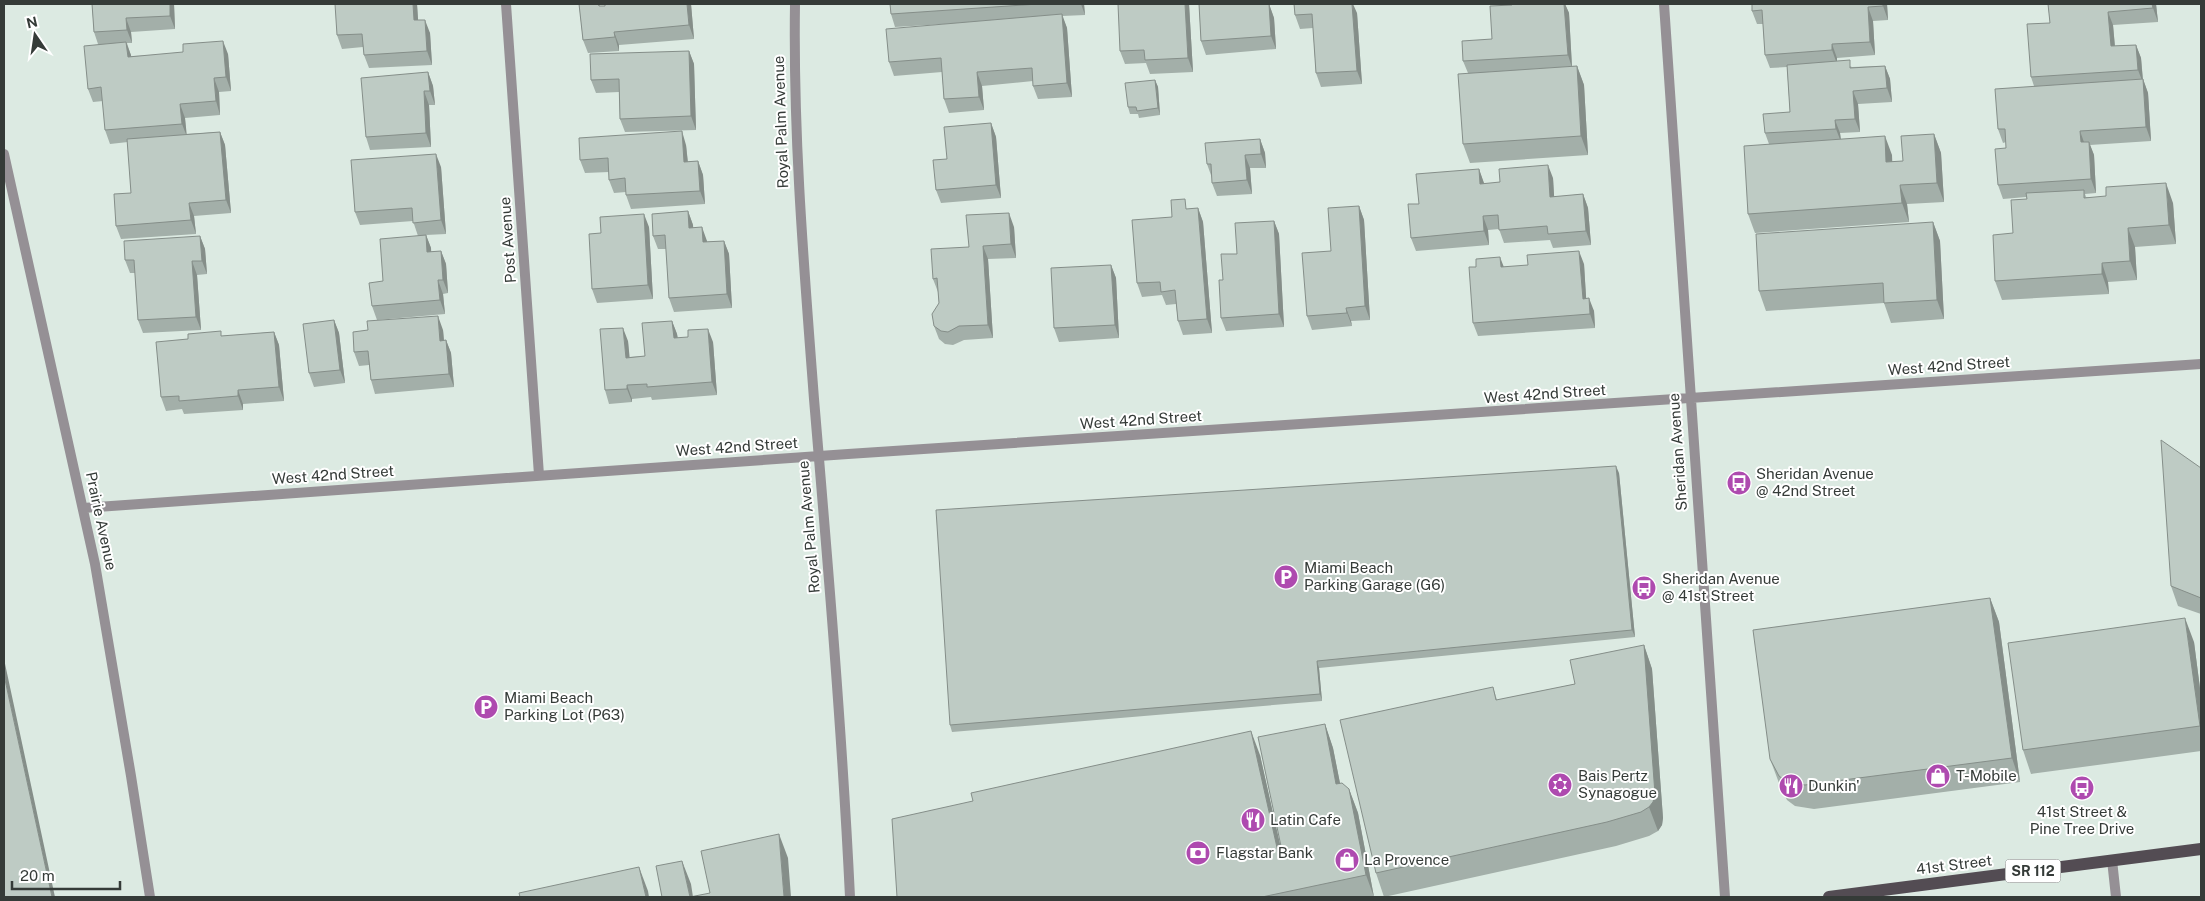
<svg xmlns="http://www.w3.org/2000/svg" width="2205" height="901" font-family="'Public Sans',sans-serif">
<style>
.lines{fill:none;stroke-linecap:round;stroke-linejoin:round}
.street{stroke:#959095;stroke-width:10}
.primary{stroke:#534c53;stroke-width:12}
.wall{fill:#a3afa9}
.shaded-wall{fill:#858e89}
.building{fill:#becbc4;stroke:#858e89}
.labels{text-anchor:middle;stroke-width:4;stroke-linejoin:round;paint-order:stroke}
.shield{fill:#fff;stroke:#727674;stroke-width:1}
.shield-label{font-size:14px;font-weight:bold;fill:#353b38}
.street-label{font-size:15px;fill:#353b38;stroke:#fff}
.poi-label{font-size:15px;fill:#353b38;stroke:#fff;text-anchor:start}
</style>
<rect width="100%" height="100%" fill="#dceae2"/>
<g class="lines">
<path class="street" d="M 506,4 L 539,475
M 795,4 C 793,136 804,267 814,399 C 828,565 842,731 850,897
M 1664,4 L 1725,897
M 4,154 L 95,564 L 131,776 L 150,897
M 83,508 L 848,454 L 2201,364
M 2112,860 L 2116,897"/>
<path class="primary" d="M 1829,897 L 2201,849"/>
</g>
<path class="wall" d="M 92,4 L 174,4 L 175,29 L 131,32 L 132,43 L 127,43 L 131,56 L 228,54 L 231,91 L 219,92 L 220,115 L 185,118 L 186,134 L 220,132 L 225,145 L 231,213 L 194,216 L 196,234 L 121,239 L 116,226 L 131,193 L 128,142 L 110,144 L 105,130 L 103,101 L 93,102 L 88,89 L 98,44 L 94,32 Z
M 417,4 L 418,20 L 430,33 L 432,65 L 369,68 L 364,55 L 363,47 L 342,49 L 337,35 Z
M 579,4 L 599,4 L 600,6 L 691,4 L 694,39 L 619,45 L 619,51 L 588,53 L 583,40 Z
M 890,4 L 1084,4 L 1085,15 L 1062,16 L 1067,28 L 1072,97 L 1038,99 L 1033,86 L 1033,81 L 982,86 L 984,110 L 949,113 L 944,99 L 942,72 L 894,76 L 889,62 L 945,24 L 895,27 L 891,14 Z
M 1189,4 L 1193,72 L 1150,74 L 1146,63 L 1125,64 L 1120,51 Z
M 1199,4 L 1269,4 L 1274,18 L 1276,49 L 1206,55 L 1201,41 Z
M 1294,4 L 1357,13 L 1362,84 L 1321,87 L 1316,73 L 1313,28 L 1300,29 L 1295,15 Z
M 1512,4 L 1565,4 L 1569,13 L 1572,66 L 1577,66 L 1584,85 L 1588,155 L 1470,163 L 1463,144 L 1468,73 L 1463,61 L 1492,39 Z
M 1752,4 L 1887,4 L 1888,20 L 1873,21 L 1875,55 L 1837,58 L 1837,61 L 1852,67 L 1885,66 L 1890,79 L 1892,102 L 1858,104 L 1860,132 L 1840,133 L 1841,139 L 1892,155 L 1892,162 L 1903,161 L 1934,134 L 1941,153 L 1944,202 L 1907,204 L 1909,222 L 1755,233 L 1748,214 L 1769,144 L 1765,133 L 1790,112 L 1787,67 L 1770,68 L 1765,55 L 1763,24 L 1757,24 L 1752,11 Z
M 2048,4 L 2156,4 L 2158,22 L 2113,25 L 2115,46 L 2136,45 L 2141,58 L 2143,79 L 2148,93 L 2151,141 L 2090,145 L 2094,155 L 2096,193 L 2085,194 L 2086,197 L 2173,203 L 2176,244 L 2135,247 L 2137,280 L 2108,282 L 2109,294 L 2002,300 L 1995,281 L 2027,199 L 2026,197 L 2003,199 L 1998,185 L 2006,148 L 2006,142 L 2003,143 L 1998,129 L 2034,86 L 2031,77 L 2050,23 Z
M 689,51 L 694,64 L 696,130 L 625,132 L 620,119 L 619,92 L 596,93 L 591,80 Z
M 428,72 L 433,86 L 435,105 L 429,105 L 431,147 L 370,150 L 366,137 Z
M 1155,80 L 1158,87 L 1160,115 L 1139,118 L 1138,114 L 1130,114 L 1128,107 Z
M 991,123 L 996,137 L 1001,198 L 941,203 L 936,190 L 947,159 Z
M 1260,139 L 1265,153 L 1266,168 L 1250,168 L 1252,194 L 1217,196 L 1212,183 L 1212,178 L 1207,164 Z
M 686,145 L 688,162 L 698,161 L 703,175 L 705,204 L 631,209 L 626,195 L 626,192 L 614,193 L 609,180 L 609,172 L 585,173 L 580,160 Z
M 441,167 L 446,234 L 426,235 L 431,248 L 431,252 L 441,251 L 446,264 L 448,293 L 443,294 L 445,314 L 377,320 L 372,306 L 383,281 L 418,236 L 413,221 L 360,225 L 355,212 Z
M 1479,169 L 1484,184 L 1553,178 L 1554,197 L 1583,194 L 1588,208 L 1591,245 L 1553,248 L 1550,240 L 1504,243 L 1499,229 L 1488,230 L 1489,245 L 1416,251 L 1411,238 L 1419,204 Z
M 1359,206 L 1364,220 L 1370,320 L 1351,321 L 1352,326 L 1312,330 L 1307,316 L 1331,251 Z
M 1198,208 L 1203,222 L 1212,333 L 1183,335 L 1178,321 L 1176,304 L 1166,305 L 1162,295 L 1142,297 L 1137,283 L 1172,217 L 1189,209 Z
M 688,211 L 693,225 L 693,228 L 707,241 L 707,242 L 724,241 L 729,254 L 732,308 L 674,312 L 669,298 L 666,249 L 658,249 L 653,236 Z
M 1274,221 L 1279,234 L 1284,327 L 1226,331 L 1221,318 L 1237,254 Z
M 1933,222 L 1940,241 L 1944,319 L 1891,323 L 1884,303 L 1766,311 L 1759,291 Z
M 649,227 L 653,299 L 597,303 L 592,289 L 601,233 Z
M 1014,227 L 1016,258 L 988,259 L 993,338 L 964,340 L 953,345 L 945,344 L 939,339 L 934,326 L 939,303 L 938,292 L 933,279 L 969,247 Z
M 200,236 L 205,249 L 207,274 L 197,275 L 201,330 L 143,333 L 138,320 L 135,273 L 130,273 L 125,260 Z
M 1584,264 L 1586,298 L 1594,311 L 1595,328 L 1478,336 L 1473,323 L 1476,267 L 1504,267 Z
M 1111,265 L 1116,278 L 1119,338 L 1059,342 L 1054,328 Z
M 334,320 L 339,333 L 345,383 L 314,387 L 309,373 Z
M 672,321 L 677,334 L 678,338 L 713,342 L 717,395 L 652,400 L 651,397 L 632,399 L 632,402 L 609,404 L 605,390 L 628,341 L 629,357 L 645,356 Z
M 443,330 L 444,340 L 446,340 L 451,353 L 454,387 L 375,394 L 371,380 L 369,365 L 359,366 L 354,352 Z
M 274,332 L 279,345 L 284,401 L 243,404 L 243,410 L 184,414 L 182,409 L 166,411 L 161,397 L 188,339 L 222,336 Z
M 2201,468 L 2201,614 L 2178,606 L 2171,586 Z
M 1619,473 L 1635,637 L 1319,668 L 1322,701 L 952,732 L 950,725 Z
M 1990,598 L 1999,622 L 2020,782 L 1814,809 L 1795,806 L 1787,800 L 1779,783 L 1770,759 Z
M 2194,642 L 2201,696 L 2201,751 L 2031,774 L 2023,750 Z
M 1644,645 L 1652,669 L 1663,818 L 1662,825 L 1658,831 L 1649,836 L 1616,846 L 1384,897 L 1376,873 L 1493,687 L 1497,700 L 1575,684 Z
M 1325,724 L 1333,748 L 1340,784 L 1349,789 L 1358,813 L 1374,897 L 897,897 L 1260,755 L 1281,851 L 1282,851 Z"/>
<path class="shaded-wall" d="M 170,4 L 174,4 L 175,29 L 170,16 Z
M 413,4 L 417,4 L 419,34 L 414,20 Z
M 687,4 L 691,4 L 694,39 L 689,25 Z
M 1081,4 L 1084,4 L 1085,15 Z
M 1185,4 L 1189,4 L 1193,72 L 1188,58 Z
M 1265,4 L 1269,4 L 1274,18 L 1276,49 L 1271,36 Z
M 1352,4 L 1353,4 L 1357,13 L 1362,84 L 1357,71 Z
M 1564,4 L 1565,4 L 1569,13 L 1572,68 L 1568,55 Z
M 1883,4 L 1887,4 L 1888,20 L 1883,6 Z
M 2152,4 L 2156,4 L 2158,22 L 2153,8 Z
M 1868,7 L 1873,21 L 1875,55 L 1870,42 Z
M 2108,12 L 2113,25 L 2116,60 L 2111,46 Z
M 1062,14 L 1067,28 L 1072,97 L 1067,83 Z
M 126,18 L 131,32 L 132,43 L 127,30 Z
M 425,20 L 430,33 L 432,65 L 427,51 Z
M 614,32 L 619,45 L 619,51 L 615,37 Z
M 223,41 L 228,54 L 231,91 L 226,77 Z
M 126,42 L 131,55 L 132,70 L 128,57 Z
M 1832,44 L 1837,58 L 1837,64 L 1832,50 Z
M 2136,45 L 2141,58 L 2143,83 L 2138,70 Z
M 689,51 L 694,64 L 696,130 L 691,116 Z
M 1577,66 L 1584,85 L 1588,155 L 1581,136 Z
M 1885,66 L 1890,79 L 1892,102 L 1887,88 Z
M 428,72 L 433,86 L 435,105 L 430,91 Z
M 977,72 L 982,86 L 984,110 L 979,97 Z
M 214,78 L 219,92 L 220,115 L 216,101 Z
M 2143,79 L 2148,93 L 2151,141 L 2146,127 Z
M 1155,80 L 1158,87 L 1160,115 L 1158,108 Z
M 424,91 L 429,105 L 431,147 L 426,133 Z
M 1853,91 L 1858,104 L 1860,132 L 1855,119 Z
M 180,104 L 185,118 L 187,137 L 182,124 Z
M 1835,120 L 1840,133 L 1841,142 L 1836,129 Z
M 991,123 L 996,137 L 1001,198 L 996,185 Z
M 682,131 L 686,145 L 689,175 L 684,162 Z
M 2080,131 L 2085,145 L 2081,142 Z
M 220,132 L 225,145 L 231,213 L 226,200 Z
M 1934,134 L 1941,153 L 1944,202 L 1937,183 Z
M 1885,136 L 1892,155 L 1893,181 L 1886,162 Z
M 1260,139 L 1265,153 L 1266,168 L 1261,154 Z
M 2089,142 L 2094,155 L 2096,193 L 2091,179 Z
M 436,154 L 441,167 L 446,234 L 441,220 Z
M 1245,155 L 1250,168 L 1252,194 L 1247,180 Z
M 698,161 L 703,175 L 705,204 L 700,191 Z
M 1548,165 L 1553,178 L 1555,211 L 1550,197 Z
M 1479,169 L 1484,183 L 1485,197 L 1480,184 Z
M 2166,183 L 2173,203 L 2176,244 L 2169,225 Z
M 1900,185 L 1907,204 L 1909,222 L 1902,203 Z
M 1583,194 L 1588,208 L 1591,245 L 1586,231 Z
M 189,203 L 194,216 L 196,234 L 191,220 Z
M 1359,206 L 1364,220 L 1370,320 L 1365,306 Z
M 1198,208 L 1203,222 L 1212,333 L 1207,319 Z
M 688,211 L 693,225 L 694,241 L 689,228 Z
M 1009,213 L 1014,227 L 1016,258 L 1011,244 Z
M 644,214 L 649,227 L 653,299 L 648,285 Z
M 1483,216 L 1488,230 L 1489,245 L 1484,231 Z
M 1274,221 L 1279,234 L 1284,327 L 1279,314 Z
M 1933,222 L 1940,241 L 1944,319 L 1937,300 Z
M 702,227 L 707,241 L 708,256 L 703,242 Z
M 2128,228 L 2135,247 L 2137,280 L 2130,261 Z
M 426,235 L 431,248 L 432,266 L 427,252 Z
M 200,236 L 205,249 L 207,274 L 202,261 Z
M 724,241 L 729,254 L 732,308 L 727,294 Z
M 983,246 L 988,259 L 993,338 L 988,325 Z
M 441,251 L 446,264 L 448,293 L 443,280 Z
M 1579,251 L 1584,264 L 1587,312 L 1583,299 Z
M 1500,257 L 1505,270 L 1501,267 Z
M 192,261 L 197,275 L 201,330 L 196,317 Z
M 2102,263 L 2108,282 L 2109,294 L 2102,274 Z
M 1111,265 L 1116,278 L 1119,338 L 1115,325 Z
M 438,280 L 443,294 L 445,314 L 440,300 Z
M 1589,298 L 1594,311 L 1595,328 L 1590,314 Z
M 1346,308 L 1351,321 L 1352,326 L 1347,313 Z
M 438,316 L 443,330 L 445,354 L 440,341 Z
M 334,320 L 339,333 L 345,383 L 340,370 Z
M 672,321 L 677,334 L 679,351 L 674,338 Z
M 623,328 L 628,341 L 631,371 L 626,358 Z
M 708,329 L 713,342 L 717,395 L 712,382 Z
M 274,332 L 279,345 L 284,401 L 279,387 Z
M 446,340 L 451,353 L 454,387 L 449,374 Z
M 627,385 L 632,399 L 632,402 L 627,389 Z
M 238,390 L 243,404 L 243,410 L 238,396 Z
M 1616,466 L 1619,473 L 1635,637 L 1632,630 Z
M 1990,598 L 1999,622 L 2020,782 L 2012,758 Z
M 2185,618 L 2194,642 L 2201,696 L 2201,729 L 2200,726 Z
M 1644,645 L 1652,669 L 1663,818 L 1662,825 L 1658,831 L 1649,807 Z
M 4,659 L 55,897 L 52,897 L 4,675 Z
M 1317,661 L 1319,668 L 1322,701 L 1320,694 Z
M 1325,724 L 1333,748 L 1345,808 L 1336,784 Z
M 1251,731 L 1260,755 L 1287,875 L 1278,852 Z
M 1349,789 L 1358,813 L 1374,897 L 1366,875 Z
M 779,834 L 788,858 L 791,897 L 784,897 Z
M 682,861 L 691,884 L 693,897 L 690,897 Z
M 639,867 L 648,891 L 649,897 L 646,897 Z"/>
<path class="building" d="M 92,4 L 170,4 L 170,16 L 126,18 L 127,30 L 94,32 Z
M 335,4 L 413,4 L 414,20 L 425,20 L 427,51 L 364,55 L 362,34 L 337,35 Z
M 579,4 L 598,4 L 599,6 L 605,6 L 605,4 L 687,4 L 689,25 L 614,32 L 615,37 L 583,40 Z
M 890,4 L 1038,4 L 891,14 Z
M 1118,4 L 1185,4 L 1188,58 L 1145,60 L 1144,50 L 1120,51 Z
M 1199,4 L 1269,4 L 1271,36 L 1201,41 Z
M 1294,4 L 1352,4 L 1357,71 L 1316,73 L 1312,14 L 1295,15 Z
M 1512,4 L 1564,4 L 1568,55 L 1463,61 L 1462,41 L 1492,39 L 1490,6 L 1512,5 Z
M 1752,4 L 1883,4 L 1883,6 L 1868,7 L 1870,42 L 1832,44 L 1832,50 L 1765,55 L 1762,10 L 1752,11 Z
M 2048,4 L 2152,4 L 2153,8 L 2108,12 L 2111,46 L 2136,45 L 2138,70 L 2031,77 L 2027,24 L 2050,23 Z
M 1062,14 L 1067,83 L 1033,86 L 1032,68 L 977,72 L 979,97 L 944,99 L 941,58 L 889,62 L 886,29 Z
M 223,41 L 226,77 L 214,78 L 216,101 L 180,104 L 182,124 L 105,130 L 101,87 L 88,89 L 84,46 L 126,42 L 128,57 L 183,52 L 183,44 Z
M 689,51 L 691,116 L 620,119 L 619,79 L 591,80 L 590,54 Z
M 1850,60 L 1850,68 L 1885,66 L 1887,88 L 1853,91 L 1855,119 L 1835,120 L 1836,129 L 1765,133 L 1763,114 L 1790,112 L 1787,65 Z
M 1577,66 L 1581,136 L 1463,144 L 1458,74 Z
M 428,72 L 430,91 L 424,91 L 426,133 L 366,137 L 361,78 Z
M 2143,79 L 2146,127 L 2080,131 L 2081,142 L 2089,142 L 2091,179 L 1998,185 L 1995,149 L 2006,148 L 2005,129 L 1998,129 L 1995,89 Z
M 1155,80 L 1158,108 L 1137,111 L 1136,107 L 1128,107 L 1125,83 Z
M 991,123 L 996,185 L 936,190 L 933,160 L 947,159 L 944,127 Z
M 682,131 L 684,162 L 698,161 L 700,191 L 626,195 L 625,178 L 609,180 L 608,158 L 580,160 L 579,138 Z
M 220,132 L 226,200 L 189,203 L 191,220 L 116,226 L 114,194 L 131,193 L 127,139 Z
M 1934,134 L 1937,183 L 1900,185 L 1902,203 L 1748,214 L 1744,146 L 1885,136 L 1886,162 L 1903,161 L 1901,136 Z
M 1260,139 L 1261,154 L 1245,155 L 1247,180 L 1212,183 L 1211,164 L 1207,164 L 1205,143 Z
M 436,154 L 441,220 L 413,223 L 412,208 L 355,212 L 351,160 Z
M 1548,165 L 1550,197 L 1583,194 L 1586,231 L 1548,234 L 1547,226 L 1499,230 L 1498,215 L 1483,216 L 1484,231 L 1411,238 L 1408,204 L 1419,204 L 1416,174 L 1479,169 L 1480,184 L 1500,182 L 1499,169 Z
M 2166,183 L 2169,225 L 2128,228 L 2130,261 L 2102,263 L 2102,274 L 1995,281 L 1993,235 L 2013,233 L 2011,200 L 2027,199 L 2026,193 L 2084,190 L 2084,198 L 2106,196 L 2106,187 Z
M 1185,199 L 1186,209 L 1198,208 L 1207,319 L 1178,321 L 1175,290 L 1161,292 L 1160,282 L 1137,283 L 1132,220 L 1172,217 L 1171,200 Z
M 1359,206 L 1365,306 L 1346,308 L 1347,313 L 1307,316 L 1302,253 L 1331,251 L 1328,208 Z
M 688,211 L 689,228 L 702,227 L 703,242 L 724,241 L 727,294 L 669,298 L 665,235 L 653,236 L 652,214 Z
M 1009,213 L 1011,244 L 983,246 L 988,325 L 959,326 L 948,332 L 941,331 L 934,326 L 932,314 L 939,303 L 937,278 L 933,279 L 931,249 L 969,247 L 966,215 Z
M 644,214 L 648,285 L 592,289 L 589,234 L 601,233 L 600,217 Z
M 1274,221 L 1279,314 L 1221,318 L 1219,280 L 1223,280 L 1221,254 L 1237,254 L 1235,223 Z
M 1933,222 L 1937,300 L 1884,303 L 1883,283 L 1759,291 L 1756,234 Z
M 426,235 L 427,252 L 441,251 L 443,280 L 438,280 L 440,300 L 372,306 L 369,283 L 383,281 L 380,239 Z
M 200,236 L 202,261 L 192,261 L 196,317 L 138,320 L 134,260 L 125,260 L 124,241 Z
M 1579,251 L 1583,299 L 1589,298 L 1590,314 L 1473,323 L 1469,267 L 1476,267 L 1476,259 L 1500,257 L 1501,267 L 1528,265 L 1527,255 Z
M 1111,265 L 1115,325 L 1054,328 L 1051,268 Z
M 438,316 L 440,341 L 446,340 L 449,374 L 371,380 L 368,351 L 354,352 L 353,332 L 368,330 L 367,321 Z
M 334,320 L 340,370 L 309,373 L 303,324 Z
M 672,321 L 674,338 L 688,337 L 688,330 L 708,329 L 712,382 L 647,387 L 647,384 L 627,385 L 627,389 L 605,390 L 600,329 L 623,328 L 626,358 L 645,356 L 642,323 Z
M 221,331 L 221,336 L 274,332 L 279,387 L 238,390 L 238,396 L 179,401 L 179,396 L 161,397 L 156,342 L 188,339 L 188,334 Z
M 2161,440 L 2201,468 L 2201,598 L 2171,586 Z
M 1616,466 L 1632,630 L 1317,661 L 1320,694 L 950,725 L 936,510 Z
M 1990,598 L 2012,758 L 1805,785 L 1787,782 L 1779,776 L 1770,759 L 1753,630 Z
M 2185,618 L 2200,726 L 2023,750 L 2008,643 Z
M 1644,645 L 1655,794 L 1653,802 L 1649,807 L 1641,812 L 1607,822 L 1376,873 L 1340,720 L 1493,687 L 1496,700 L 1575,684 L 1570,660 Z
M 4,675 L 52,897 L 4,897 Z
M 1325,724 L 1336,784 L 1342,783 L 1349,789 L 1366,875 L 1262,897 L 897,897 L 892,819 L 973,801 L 971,793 L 1251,731 L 1278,852 L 1282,851 L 1258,737 Z
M 779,834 L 784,897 L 662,897 L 656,866 L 682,861 L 690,897 L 710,893 L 701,851 Z
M 639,867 L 646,897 L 520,897 L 519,893 Z"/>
<defs>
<symbol id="bus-disc" viewBox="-11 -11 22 22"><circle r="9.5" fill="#ae4aaf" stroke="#fff"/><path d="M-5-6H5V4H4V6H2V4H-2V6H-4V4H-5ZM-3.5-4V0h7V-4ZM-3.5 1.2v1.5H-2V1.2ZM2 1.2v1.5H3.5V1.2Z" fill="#fff"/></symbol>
<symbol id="parking-disc" viewBox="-11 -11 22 22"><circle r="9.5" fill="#ae4aaf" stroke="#fff"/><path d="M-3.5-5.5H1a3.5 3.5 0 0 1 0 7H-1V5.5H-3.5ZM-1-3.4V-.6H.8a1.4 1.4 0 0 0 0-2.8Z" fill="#fff"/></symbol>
<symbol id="shop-disc" viewBox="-11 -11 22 22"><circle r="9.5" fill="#ae4aaf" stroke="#fff"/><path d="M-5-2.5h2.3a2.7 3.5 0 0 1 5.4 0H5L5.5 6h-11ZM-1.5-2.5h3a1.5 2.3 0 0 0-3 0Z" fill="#fff"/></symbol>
<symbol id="synagogue-disc" viewBox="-11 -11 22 22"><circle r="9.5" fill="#ae4aaf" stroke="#fff"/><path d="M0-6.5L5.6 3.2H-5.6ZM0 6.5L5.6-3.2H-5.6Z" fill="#fff"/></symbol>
<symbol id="restaurant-disc" viewBox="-11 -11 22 22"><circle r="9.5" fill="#ae4aaf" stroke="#fff"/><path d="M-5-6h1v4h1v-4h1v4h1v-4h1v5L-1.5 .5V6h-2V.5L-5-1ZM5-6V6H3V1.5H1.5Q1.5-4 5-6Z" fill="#fff"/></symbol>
<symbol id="bank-disc" viewBox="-11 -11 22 22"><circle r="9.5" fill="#ae4aaf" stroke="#fff"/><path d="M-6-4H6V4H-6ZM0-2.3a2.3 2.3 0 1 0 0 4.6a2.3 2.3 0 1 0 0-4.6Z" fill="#fff"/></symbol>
</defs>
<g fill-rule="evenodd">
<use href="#bus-disc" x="1725" y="469" width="28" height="28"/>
<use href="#parking-disc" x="1272" y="563" width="28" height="28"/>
<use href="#bus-disc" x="1630" y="574" width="28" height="28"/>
<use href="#parking-disc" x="472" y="693" width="28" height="28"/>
<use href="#shop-disc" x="1924" y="762" width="28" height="28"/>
<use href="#synagogue-disc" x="1546" y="771" width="28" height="28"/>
<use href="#restaurant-disc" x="1777" y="772" width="28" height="28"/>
<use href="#bus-disc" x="2068" y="774" width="28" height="28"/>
<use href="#restaurant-disc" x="1239" y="806" width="28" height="28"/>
<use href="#bank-disc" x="1184" y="839" width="28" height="28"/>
<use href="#shop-disc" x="1333" y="846" width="28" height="28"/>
</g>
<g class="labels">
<rect class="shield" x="2005.5" y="859.5" width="55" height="23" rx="4"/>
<g class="shield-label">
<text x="2033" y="876">SR 112</text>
</g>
<g class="street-label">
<text transform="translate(781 122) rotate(-92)" y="5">Royal Palm Avenue</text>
<text transform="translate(508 240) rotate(-94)" y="5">Post Avenue</text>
<text transform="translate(1949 366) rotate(-4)" y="5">West 42nd Street</text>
<text transform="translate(1545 394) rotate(-4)" y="5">West 42nd Street</text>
<text transform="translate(1141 420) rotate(-4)" y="5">West 42nd Street</text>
<text transform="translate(737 447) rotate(-4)" y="5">West 42nd Street</text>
<text transform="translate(1678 452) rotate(-94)" y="5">Sheridan Avenue</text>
<text transform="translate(333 475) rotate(-4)" y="5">West 42nd Street</text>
<text transform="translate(101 521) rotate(78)" y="5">Prairie Avenue</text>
<text transform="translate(809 527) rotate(-95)" y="5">Royal Palm Avenue</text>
<text transform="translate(1954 865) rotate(-7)" y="5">41st Street</text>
</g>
<g class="poi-label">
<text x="1756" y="479">Sheridan Avenue<tspan x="1756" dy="17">@ 42nd Street</tspan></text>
<text x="1304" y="573">Miami Beach<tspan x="1304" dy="17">Parking Garage (G6)</tspan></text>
<text x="1662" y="584">Sheridan Avenue<tspan x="1662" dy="17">@ 41st Street</tspan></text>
<text x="504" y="703">Miami Beach<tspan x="504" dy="17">Parking Lot (P63)</tspan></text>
<text x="1578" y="781">Bais Pertz<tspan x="1578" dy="17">Synagogue</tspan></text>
<text x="1956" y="781">T-Mobile</text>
<text x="1808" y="791">Dunkin'</text>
<text x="2082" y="817" text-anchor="middle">41st Street &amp;<tspan x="2082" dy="17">Pine Tree Drive</tspan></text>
<text x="1270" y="825">Latin Cafe</text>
<text x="1216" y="858">Flagstar Bank</text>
<text x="1364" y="865">La Provence</text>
</g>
</g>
<rect width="2205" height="901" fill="none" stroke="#353b38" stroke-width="10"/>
<g transform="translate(35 35) rotate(347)" stroke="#ffffff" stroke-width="4" paint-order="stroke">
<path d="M0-4L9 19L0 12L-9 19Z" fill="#353b38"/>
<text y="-8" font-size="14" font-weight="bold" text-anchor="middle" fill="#353b38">N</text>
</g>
<path d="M12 881v8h108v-8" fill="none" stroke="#353b38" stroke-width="2.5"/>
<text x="20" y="881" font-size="15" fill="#353b38" stroke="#ffffff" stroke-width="4" paint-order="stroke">20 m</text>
</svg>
